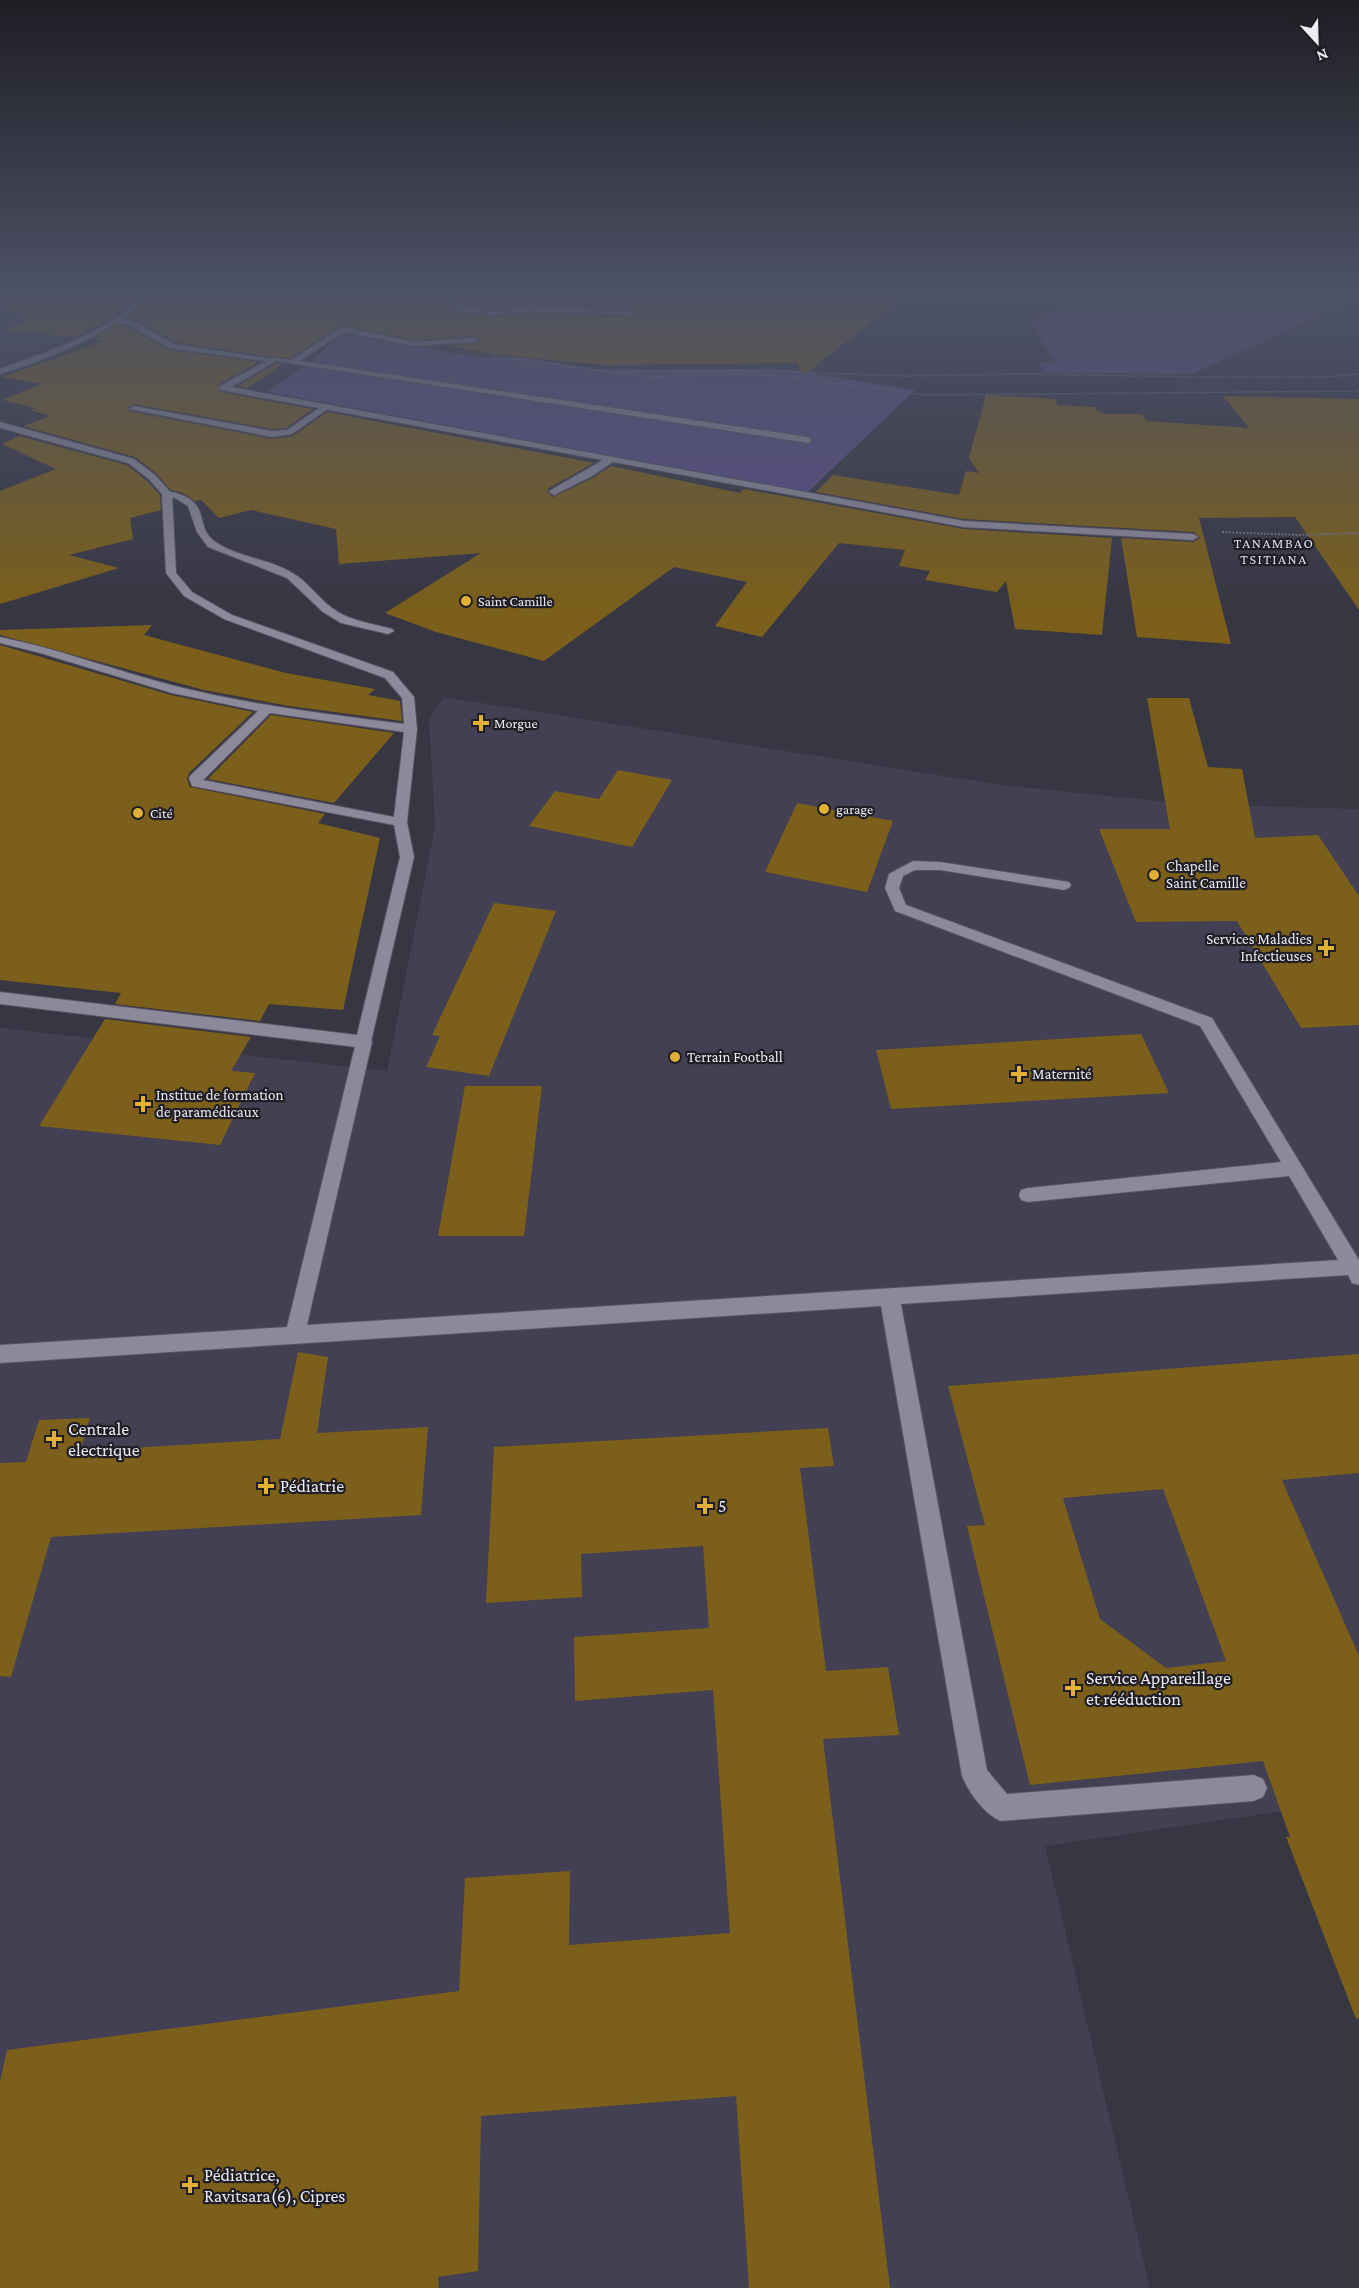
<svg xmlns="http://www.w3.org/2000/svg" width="1359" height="2288" font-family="'Crimson Pro',serif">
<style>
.built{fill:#424052}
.green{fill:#594d87}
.building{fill:#7b5f1a;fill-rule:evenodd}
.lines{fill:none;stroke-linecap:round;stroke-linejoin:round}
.lane-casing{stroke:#55535f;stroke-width:2}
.street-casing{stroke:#55535f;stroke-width:2}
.secondary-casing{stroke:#55535f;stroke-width:2}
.path-far1{stroke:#777682;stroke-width:1.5;stroke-dasharray:2 1.5;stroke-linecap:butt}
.path{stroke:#777682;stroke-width:2;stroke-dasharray:2 1.5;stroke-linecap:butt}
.lane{fill:#8b899a;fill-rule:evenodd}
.street{fill:#8b899a;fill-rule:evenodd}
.secondary{fill:#8b899a;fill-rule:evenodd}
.poi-dot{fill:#e1af34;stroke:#1f1e24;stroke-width:2}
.labels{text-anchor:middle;stroke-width:4.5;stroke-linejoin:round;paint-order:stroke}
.far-neighbourhood-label{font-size:14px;letter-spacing:1.5px;fill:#dedcee;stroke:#1f1e24}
.far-poi-label{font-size:14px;fill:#edecf5;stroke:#1f1e24;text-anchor:start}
.poi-label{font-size:15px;fill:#edecf5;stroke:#1f1e24;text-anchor:start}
.near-poi-label{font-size:18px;fill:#edecf5;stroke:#1f1e24;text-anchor:start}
</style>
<rect width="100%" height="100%" fill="#373643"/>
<path class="built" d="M 0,291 L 134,291 L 121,306 L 87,329 L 0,365 Z
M 444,697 L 1001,785 L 1188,804 L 1359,809 L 1359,1800 L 1045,1846 L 1150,2288 L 0,2288 L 0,1028 L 387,1071 L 435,827 L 429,719 Z"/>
<path class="green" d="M 1109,291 L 1359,291 L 1359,299 L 1192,374 L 1044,373 L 1039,363 L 1055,363 L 1030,320 Z
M 340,334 L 476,357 L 528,358 L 594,369 L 786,369 L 915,390 L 808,492 L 267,392 L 309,364 Z"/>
<path class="building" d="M 0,291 L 94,291 L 99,295 L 133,301 L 108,320 L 75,337 L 5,330 L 33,316 L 0,309 Z
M 228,291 L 431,291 L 456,312 L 493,317 L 533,313 L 633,317 L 639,314 L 633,309 L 533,305 L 493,309 L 463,304 L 443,291 L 911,291 L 803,376 L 797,363 L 605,365 L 499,355 L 449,346 L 478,342 L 479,339 L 473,336 L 414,340 L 342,325 L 290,358 L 272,357 L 175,342 L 136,320 L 127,317 L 145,302 L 179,302 L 226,293 Z
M 117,324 L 128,327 L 169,350 L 259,362 L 219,384 L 220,392 L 313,409 L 286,428 L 272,429 L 133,404 L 128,407 L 129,411 L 272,439 L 293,436 L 327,412 L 594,463 L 549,488 L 547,492 L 553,497 L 593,478 L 611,466 L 740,493 L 744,489 L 964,529 L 1112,538 L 1102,635 L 1015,629 L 1006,581 L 997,592 L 925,580 L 930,571 L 899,566 L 905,550 L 839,543 L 762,637 L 715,626 L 747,582 L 674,567 L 544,661 L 436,632 L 385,613 L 481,553 L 339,564 L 336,529 L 251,510 L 219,518 L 201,500 L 195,501 L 183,493 L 171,490 L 156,473 L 135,457 L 23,426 L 51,416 L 29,410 L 36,408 L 3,400 L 42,384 L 2,377 L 104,341 L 92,339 Z
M 277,363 L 283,364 L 248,388 L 237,386 Z
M 986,395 L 1056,399 L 1057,405 L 1096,407 L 1097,411 L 1102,412 L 1103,414 L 1142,414 L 1147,421 L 1249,428 L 1223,396 L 1359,399 L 1359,610 L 1295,517 L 1199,518 L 1231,644 L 1137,637 L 1121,538 L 1193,542 L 1200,538 L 1194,532 L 964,519 L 816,492 L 833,475 L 959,495 L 966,471 L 979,473 L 969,458 Z
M 19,436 L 127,465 L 147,481 L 160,495 L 161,510 L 130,518 L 133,539 L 69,555 L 119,568 L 0,604 L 0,491 L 56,469 L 2,444 Z
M 152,625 L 144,635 L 286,673 L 375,689 L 368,695 L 400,701 L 402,721 L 289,706 L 204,690 L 0,635 L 0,630 Z
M 0,645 L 171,695 L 253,712 L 189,773 L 187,779 L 190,787 L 325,814 L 318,823 L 380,838 L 343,1010 L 269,1004 L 260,1021 L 115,1004 L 121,993 L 0,980 Z
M 1147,698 L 1189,698 L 1208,767 L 1242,769 L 1255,838 L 1318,835 L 1359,896 L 1359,1025 L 1301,1028 L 1237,921 L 1136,922 L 1099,829 L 1170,829 Z
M 271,715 L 394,733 L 334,803 L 208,779 Z
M 618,770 L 672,780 L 632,847 L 529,826 L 555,791 L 599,799 Z
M 797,803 L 893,821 L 867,892 L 765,872 Z
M 494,903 L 556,911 L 489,1076 L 426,1067 L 440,1036 L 432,1035 Z
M 105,1019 L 251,1037 L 231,1071 L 255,1073 L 220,1145 L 39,1126 Z
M 1141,1034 L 1169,1093 L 891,1109 L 876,1050 Z
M 465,1086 L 542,1086 L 524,1236 L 438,1236 Z
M 298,1352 L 328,1357 L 317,1433 L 428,1427 L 421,1515 L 51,1537 L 11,1677 L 0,1676 L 0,1463 L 26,1462 L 39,1420 L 90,1418 L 80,1451 L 280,1439 Z
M 1359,1354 L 1359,1473 L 1282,1480 L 1359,1656 L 1359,2018 L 1356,2019 L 1286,1837 L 1290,1837 L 1263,1761 L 1030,1785 L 967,1526 L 985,1525 L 948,1386 ZM 1163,1489 L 1226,1661 L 1166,1668 L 1100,1619 L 1063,1498 Z
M 828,1428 L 834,1466 L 800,1468 L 826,1671 L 888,1667 L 899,1735 L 823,1739 L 890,2288 L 749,2288 L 736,2096 L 481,2116 L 478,2271 L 438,2277 L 439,2288 L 0,2288 L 0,2082 L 7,2050 L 459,1991 L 465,1878 L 570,1871 L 569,1945 L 730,1933 L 713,1690 L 575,1701 L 574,1637 L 709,1628 L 703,1546 L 581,1554 L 582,1597 L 486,1603 L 494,1447 Z"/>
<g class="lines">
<defs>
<path id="lane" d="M 433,291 L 440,291 L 462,306 L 493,311 L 533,307 L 633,311 L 637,313 L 633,315 L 533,311 L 493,315 L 457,310 Z
M 342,327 L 414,342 L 473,338 L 477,340 L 473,342 L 414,346 L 343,332 L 300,361 L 808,437 L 812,440 L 808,443 L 270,360 L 274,358 L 291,360 Z
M 325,404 L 332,406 L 292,434 L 272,437 L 129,409 L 133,406 L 272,431 L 287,430 Z
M 167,491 C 216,500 191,527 217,543 C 240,558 271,559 294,574 C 308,582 318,598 332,608 C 349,621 371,623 392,629 L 394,631 L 388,634 L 341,623 L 323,612 L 287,578 L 208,547 L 197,532 L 188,506 L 175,498 L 164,496 L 162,494 Z
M 913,861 L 940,862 L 1069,882 L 1071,885 L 1069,888 L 1064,890 L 940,870 L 915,870 L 903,876 L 899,888 L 906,905 L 1212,1018 L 1359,1260 L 1359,1285 L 1352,1283 L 1348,1275 L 901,1304 L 987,1770 L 1007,1794 L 1254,1775 L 1263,1779 L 1267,1788 L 1263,1797 L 1254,1801 L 1001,1821 C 984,1814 969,1793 962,1776 L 881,1306 L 0,1363 L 0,1345 L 287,1327 L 356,1042 L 358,1038 L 370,1038 L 372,1042 L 307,1325 L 1338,1260 L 1289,1176 L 1028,1202 L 1021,1200 L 1019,1195 L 1021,1190 L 1028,1188 L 1281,1162 L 1200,1026 L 895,911 L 885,888 L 889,874 Z"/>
<path id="street" d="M 212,291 L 226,291 L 179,300 L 144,300 L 140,298 L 144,296 L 179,296 Z
M 117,317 L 135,322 L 174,344 L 278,360 L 231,387 L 964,521 L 1193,534 L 1198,537 L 1193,540 L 964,527 L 613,462 L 592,476 L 554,495 L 549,492 L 551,490 L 603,460 L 220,390 L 220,386 L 266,361 L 169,348 L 129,325 L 114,321 Z
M 0,422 L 134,459 L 155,475 L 172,494 L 176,573 L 192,592 L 232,615 L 393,672 L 414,697 L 417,729 L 407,822 L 414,857 L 370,1046 L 364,1048 L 0,1004 L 0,992 L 357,1035 L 400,857 L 394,825 L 192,786 L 189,778 L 191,775 L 258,711 L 172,693 L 40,653 L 0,643 L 0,637 C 60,649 116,671 175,686 C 250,705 328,714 404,724 L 402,698 L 385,678 L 224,619 L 184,596 L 166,573 L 162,494 L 149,479 L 128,463 L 0,428 ZM 270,713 L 404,732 L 394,817 L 203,780 Z"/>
<path id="secondary" d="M 96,291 L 141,295 L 146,291 L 152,291 C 122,330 48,360 0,374 L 0,369 C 42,353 108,333 138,299 L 99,293 Z"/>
</defs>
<use href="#lane" class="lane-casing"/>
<use href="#street" class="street-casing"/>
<use href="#secondary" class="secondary-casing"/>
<path class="path-far1" d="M 234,314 L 248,314
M 492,356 L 649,377 L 736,374 L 785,376 L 925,395 L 1359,391
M 616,372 L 770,371 L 905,376 L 1021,374 L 1195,377 L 1327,377 L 1359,374"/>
<path class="path" d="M 1222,532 L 1298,535 L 1359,533"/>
<use href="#lane" class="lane"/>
<use href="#street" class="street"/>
<use href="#secondary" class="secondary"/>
</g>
<linearGradient id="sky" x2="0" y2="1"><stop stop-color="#1e1e25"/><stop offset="0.48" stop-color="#4d5266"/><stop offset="1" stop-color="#4d5266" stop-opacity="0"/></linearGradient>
<rect width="1359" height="611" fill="url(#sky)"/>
<g class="poi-dot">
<circle cx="466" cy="601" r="6"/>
<path d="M478 714h6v6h6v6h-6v6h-6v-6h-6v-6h6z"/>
<circle cx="824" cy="809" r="6"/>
<circle cx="138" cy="813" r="6"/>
<circle cx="1154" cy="875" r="6"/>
<path d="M1323 939h6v6h6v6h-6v6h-6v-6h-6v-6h6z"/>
<circle cx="675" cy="1057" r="6"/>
<path d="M1016 1065h6v6h6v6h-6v6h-6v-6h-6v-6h6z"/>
<path d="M140 1095h6v6h6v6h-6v6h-6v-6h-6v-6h6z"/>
<path d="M51 1430h6v6h6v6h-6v6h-6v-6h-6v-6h6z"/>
<path d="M263 1477h6v6h6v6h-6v6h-6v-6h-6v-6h6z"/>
<path d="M702 1497h6v6h6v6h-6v6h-6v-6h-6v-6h6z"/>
<path d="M1070 1679h6v6h6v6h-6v6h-6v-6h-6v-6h6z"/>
<path d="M187 2176h6v6h6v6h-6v6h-6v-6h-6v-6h6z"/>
</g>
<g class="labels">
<g class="far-neighbourhood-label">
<text x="1274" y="548">TANAMBAO<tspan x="1274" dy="16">TSITIANA</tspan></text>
</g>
<g class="far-poi-label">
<text x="478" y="606">Saint Camille</text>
<text x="494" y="728">Morgue</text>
<text x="836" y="814">garage</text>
<text x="150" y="818">Cité</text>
</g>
<g class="poi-label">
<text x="1166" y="871">Chapelle<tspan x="1166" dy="17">Saint Camille</tspan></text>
<text x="1312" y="944" text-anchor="end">Services Maladies<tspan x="1312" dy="17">Infectieuses</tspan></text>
<text x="687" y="1062">Terrain Football</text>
<text x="1032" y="1079">Maternité</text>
<text x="156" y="1100">Institue de formation<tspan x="156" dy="17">de paramédicaux</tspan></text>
</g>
<g class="near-poi-label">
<text x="68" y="1435">Centrale<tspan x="68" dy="21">electrique</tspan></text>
<text x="280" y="1492">Pédiatrie</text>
<text x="718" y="1512">5</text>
<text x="1086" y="1684">Service Appareillage<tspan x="1086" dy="21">et rééduction</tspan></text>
<text x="204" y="2181">Pédiatrice,<tspan x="204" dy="21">Ravitsara(6), Cipres</tspan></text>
</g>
</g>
<g transform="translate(1317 42) rotate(158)" stroke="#1f1e24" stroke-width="4.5" paint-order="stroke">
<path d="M0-4.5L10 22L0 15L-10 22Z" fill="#edecf5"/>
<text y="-9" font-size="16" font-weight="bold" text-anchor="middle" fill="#edecf5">N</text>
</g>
</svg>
